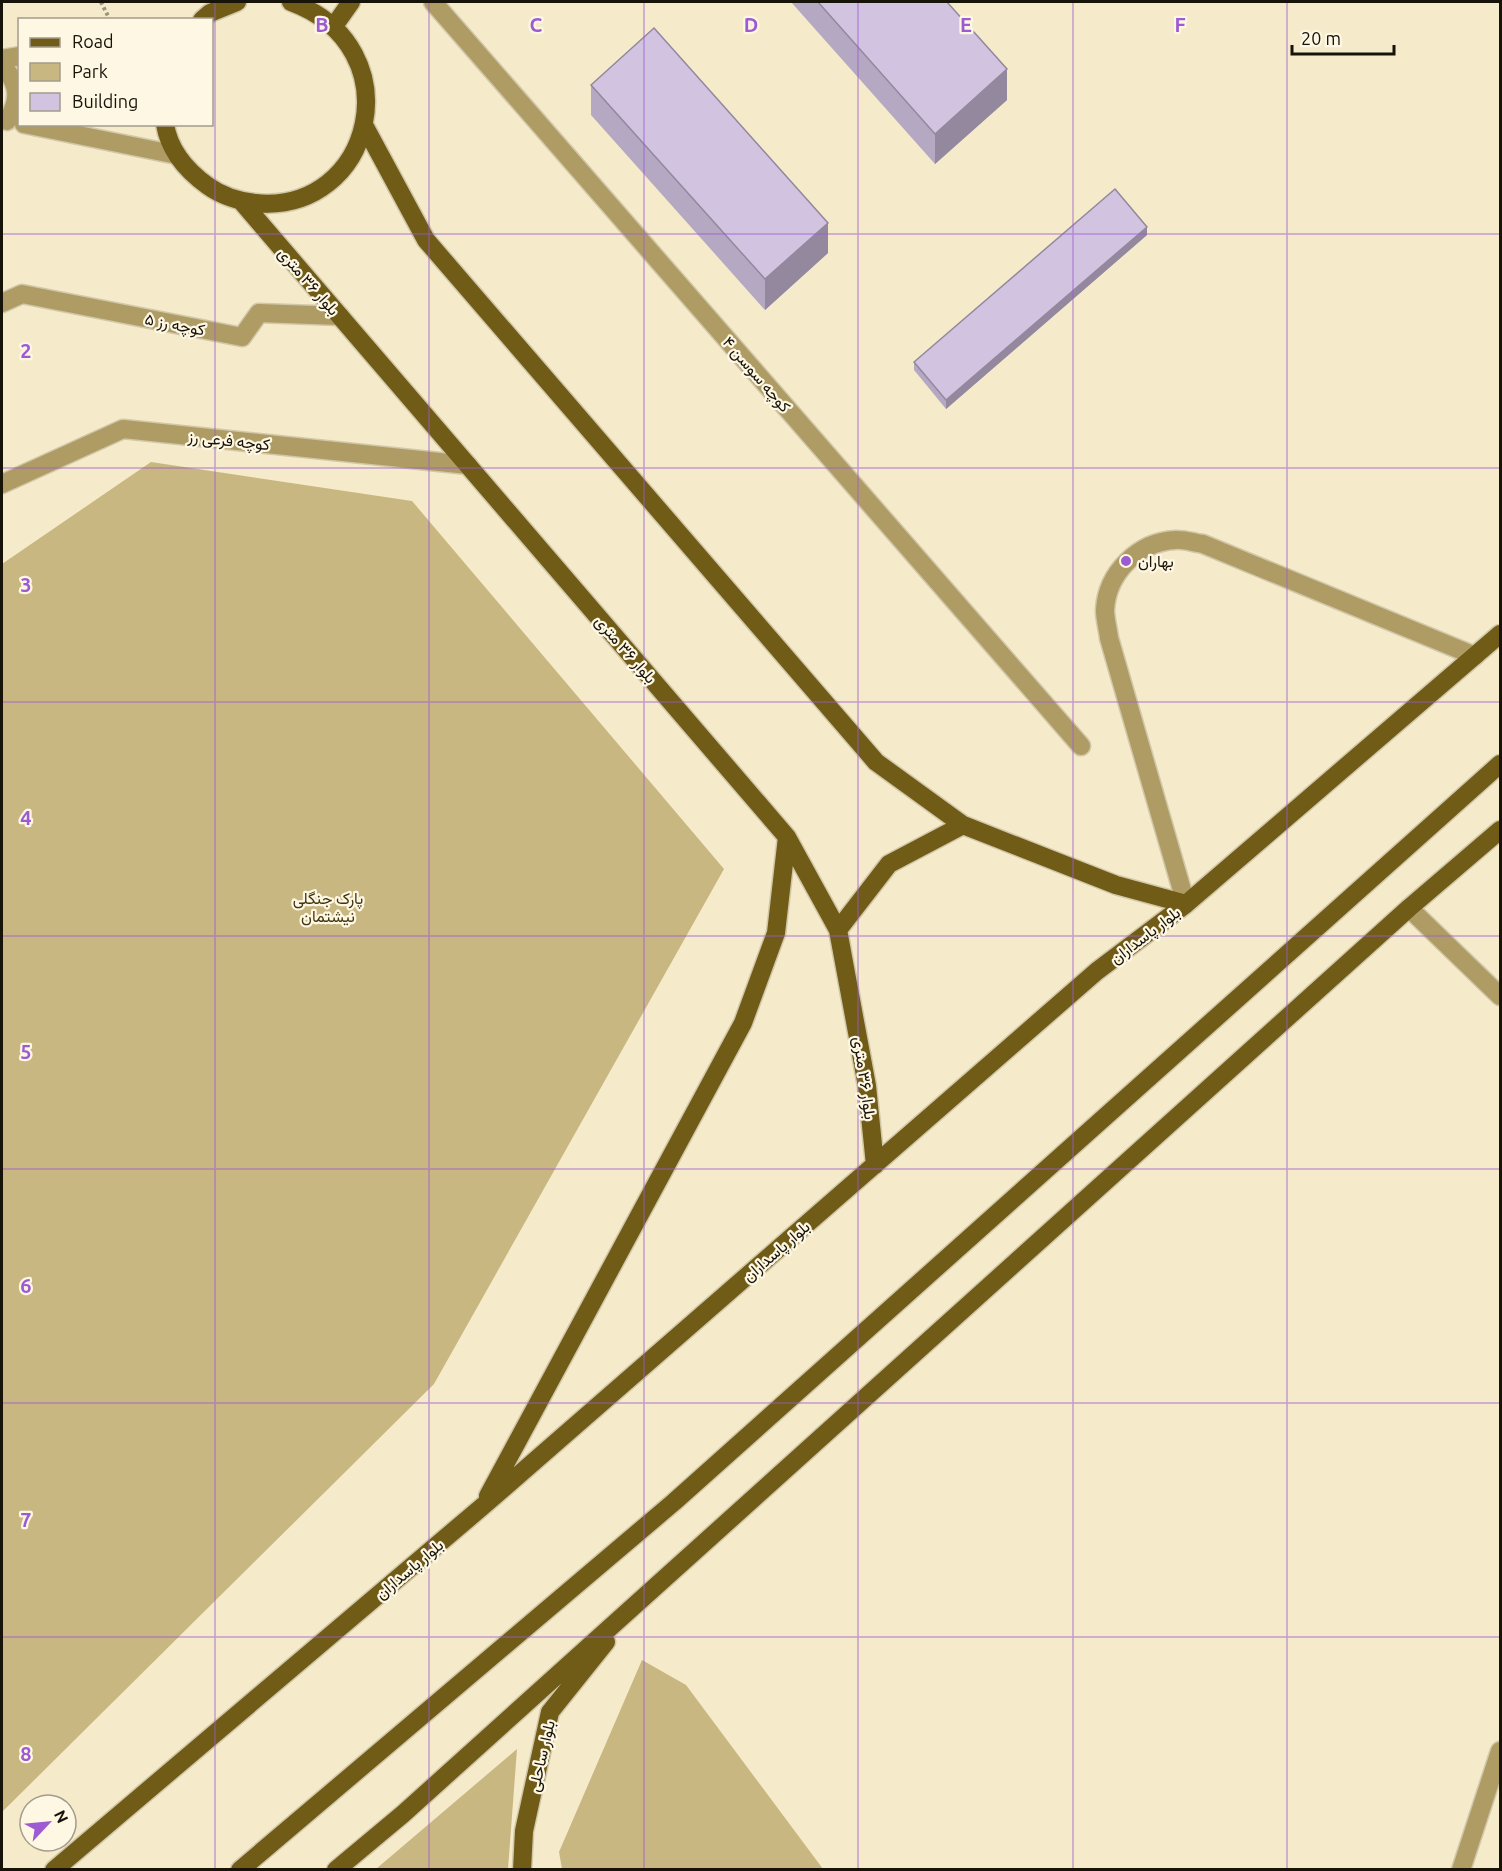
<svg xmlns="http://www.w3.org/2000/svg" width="1502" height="1871" font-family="Ubuntu,Vazirmatn,sans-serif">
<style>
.green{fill:#c9b782}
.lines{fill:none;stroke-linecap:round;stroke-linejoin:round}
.minor-casing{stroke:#d1c8aa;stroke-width:21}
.major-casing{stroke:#d1c8aa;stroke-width:21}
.path{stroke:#9b937b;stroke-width:4;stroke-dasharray:3 3;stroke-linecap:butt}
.minor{stroke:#af9c64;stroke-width:18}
.major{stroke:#705b17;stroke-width:18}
.wall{fill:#b5a8c2}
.shaded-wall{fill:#93889e}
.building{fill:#d2c3e1;stroke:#93889e;stroke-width:1.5}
.grid{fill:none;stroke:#9d5bd1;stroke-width:1.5;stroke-opacity:0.55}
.poi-dot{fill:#9d5bd1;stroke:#fef7e4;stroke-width:2}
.labels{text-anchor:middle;stroke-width:4.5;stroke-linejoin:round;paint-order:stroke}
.street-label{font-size:16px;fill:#171308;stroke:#fef7e4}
.poi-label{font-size:16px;fill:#171308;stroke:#fef7e4;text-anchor:start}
.park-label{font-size:16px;fill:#41350e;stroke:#fef7e4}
.grid-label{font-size:20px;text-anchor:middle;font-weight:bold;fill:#9d5bd1;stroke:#fef7e4;stroke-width:4.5;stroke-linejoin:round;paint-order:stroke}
</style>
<rect width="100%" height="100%" fill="#f5eac9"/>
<path class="green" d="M 151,462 L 412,501 L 724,869 L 434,1384 L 2,1812 L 2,564 Z
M 642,1660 L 686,1685 L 823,1869 L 562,1869 L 559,1852 Z
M 517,1749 L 508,1869 L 376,1869 Z"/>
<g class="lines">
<defs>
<path id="minor" d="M 433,2 L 1081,746
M 2,59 L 20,56
M 2,65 C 19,84 21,99 7,121
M 24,124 L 177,155
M 2,303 L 22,294 L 242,337 L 259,313 L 340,316
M 2,484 L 123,429 L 468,465
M 1186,904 L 1109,638 C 1108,629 1105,619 1105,610 C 1107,573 1138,542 1175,540 C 1184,539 1194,543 1203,544 L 1475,656
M 1409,908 L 1500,996
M 1461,1870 L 1500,1751"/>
<path id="major" d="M 202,20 L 210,13 L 237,2
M 334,26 L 351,2
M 165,124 C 169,150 187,171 208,186 C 222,196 238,201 255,203 C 374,215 414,47 291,2
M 364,125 L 426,240 L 876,762 L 963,825 L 1116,885 L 1186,904
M 241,201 L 787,837 L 838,930 L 867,1086 L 875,1165
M 838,930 L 889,864 L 963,825
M 488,1496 L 743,1023 L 776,933 L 787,837
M 54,1870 L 483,1506 L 1097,971 L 1186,904 L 1500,634
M 240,1870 L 674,1502 L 1500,764
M 336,1870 L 403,1814 L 1409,908 L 1500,830
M 522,1870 L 524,1831 L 550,1712 L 606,1642"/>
</defs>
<use href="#minor" class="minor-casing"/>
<use href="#major" class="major-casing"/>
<path class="path" d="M 101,2 L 110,20"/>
<use href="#minor" class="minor"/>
<use href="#major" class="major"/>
</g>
<path class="wall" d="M 791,2 L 947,2 L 1007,100 L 935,164 Z
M 591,85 L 828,253 L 765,310 L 591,115 Z
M 1147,235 L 946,409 L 914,370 L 914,362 Z"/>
<path class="shaded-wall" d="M 1007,69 L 1007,100 L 935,164 L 935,134 Z
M 828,223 L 828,253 L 765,310 L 765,279 Z
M 1147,227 L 1147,235 L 946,409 L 946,400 Z"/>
<path class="building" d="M 818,2 L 947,2 L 1007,69 L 935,134 Z
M 654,28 L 828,223 L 765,279 L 591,85 Z
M 1115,189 L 1147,227 L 946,400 L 914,362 Z"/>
<path class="grid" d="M 215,2 L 215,1870M 429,2 L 429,1870M 644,2 L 644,1870M 858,2 L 858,1870M 1073,2 L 1073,1870M 1287,2 L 1287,1870M 2,234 L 1500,234M 2,468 L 1500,468M 2,702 L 1500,702M 2,936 L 1500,936M 2,1169 L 1500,1169M 2,1403 L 1500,1403M 2,1637 L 1500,1637"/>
<circle class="poi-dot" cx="1126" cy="561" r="6"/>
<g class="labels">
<g class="street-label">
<text transform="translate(309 281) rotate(49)" y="6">بلوار ۳۶ متری</text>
<text transform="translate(175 324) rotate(11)" y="6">کوچه رز ۵</text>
<text transform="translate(757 374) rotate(49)" y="6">کوچه سوسن ۴</text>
<text transform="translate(229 440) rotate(6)" y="6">کوچه فرعی رز</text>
<text transform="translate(626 649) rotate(49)" y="6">بلوار ۳۶ متری</text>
<text transform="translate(1145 935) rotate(-37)" y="6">بلوار پاسداران</text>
<text transform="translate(865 1078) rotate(82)" y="6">بلوار ۳۶ متری</text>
<text transform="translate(776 1251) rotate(-41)" y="6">بلوار پاسداران</text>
<text transform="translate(409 1569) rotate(-40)" y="6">بلوار پاسداران</text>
<text transform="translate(541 1756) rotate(-77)" y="6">بلوار ساحلی</text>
</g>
<g class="poi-label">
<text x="1138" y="567">بهاران</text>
</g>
<g class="park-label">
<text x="328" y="904">پارک جنگلی<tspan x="328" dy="18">نیشتمان</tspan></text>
</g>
</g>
<g class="grid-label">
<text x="322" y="32">B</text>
<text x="536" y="32">C</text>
<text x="751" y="32">D</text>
<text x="966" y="32">E</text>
<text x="1180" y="32">F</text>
<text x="26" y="358">2</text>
<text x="26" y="592">3</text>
<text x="26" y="825">4</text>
<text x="26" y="1059">5</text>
<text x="26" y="1293">6</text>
<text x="26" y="1527">7</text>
<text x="26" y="1761">8</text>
</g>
<rect width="1502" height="1871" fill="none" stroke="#171308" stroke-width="6"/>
<rect x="18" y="18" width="195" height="108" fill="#fef7e4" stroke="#a29c8c" stroke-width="1.5"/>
<rect x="30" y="38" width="30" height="9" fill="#705b17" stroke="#a29c8c" stroke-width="1.5"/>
<text x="72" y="48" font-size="18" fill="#171308">Road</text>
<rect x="30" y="63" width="30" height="18" fill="#c9b782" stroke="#a29c8c" stroke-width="1.5"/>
<text x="72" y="78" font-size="18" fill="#171308">Park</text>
<rect x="30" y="93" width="30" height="18" fill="#d2c3e1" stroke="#a29c8c" stroke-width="1.5"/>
<text x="72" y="108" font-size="18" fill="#171308">Building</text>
<g transform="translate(48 1823) rotate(64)"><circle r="28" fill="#fef7e4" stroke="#a29c8c" stroke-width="1.5"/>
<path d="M0-4.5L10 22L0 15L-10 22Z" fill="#9d5bd1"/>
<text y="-9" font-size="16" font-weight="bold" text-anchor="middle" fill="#171308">N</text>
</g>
<path d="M1292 45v9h102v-9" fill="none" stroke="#171308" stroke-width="3"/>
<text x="1301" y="45" font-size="18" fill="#171308" stroke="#fef7e4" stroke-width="4.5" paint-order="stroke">20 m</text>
</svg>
